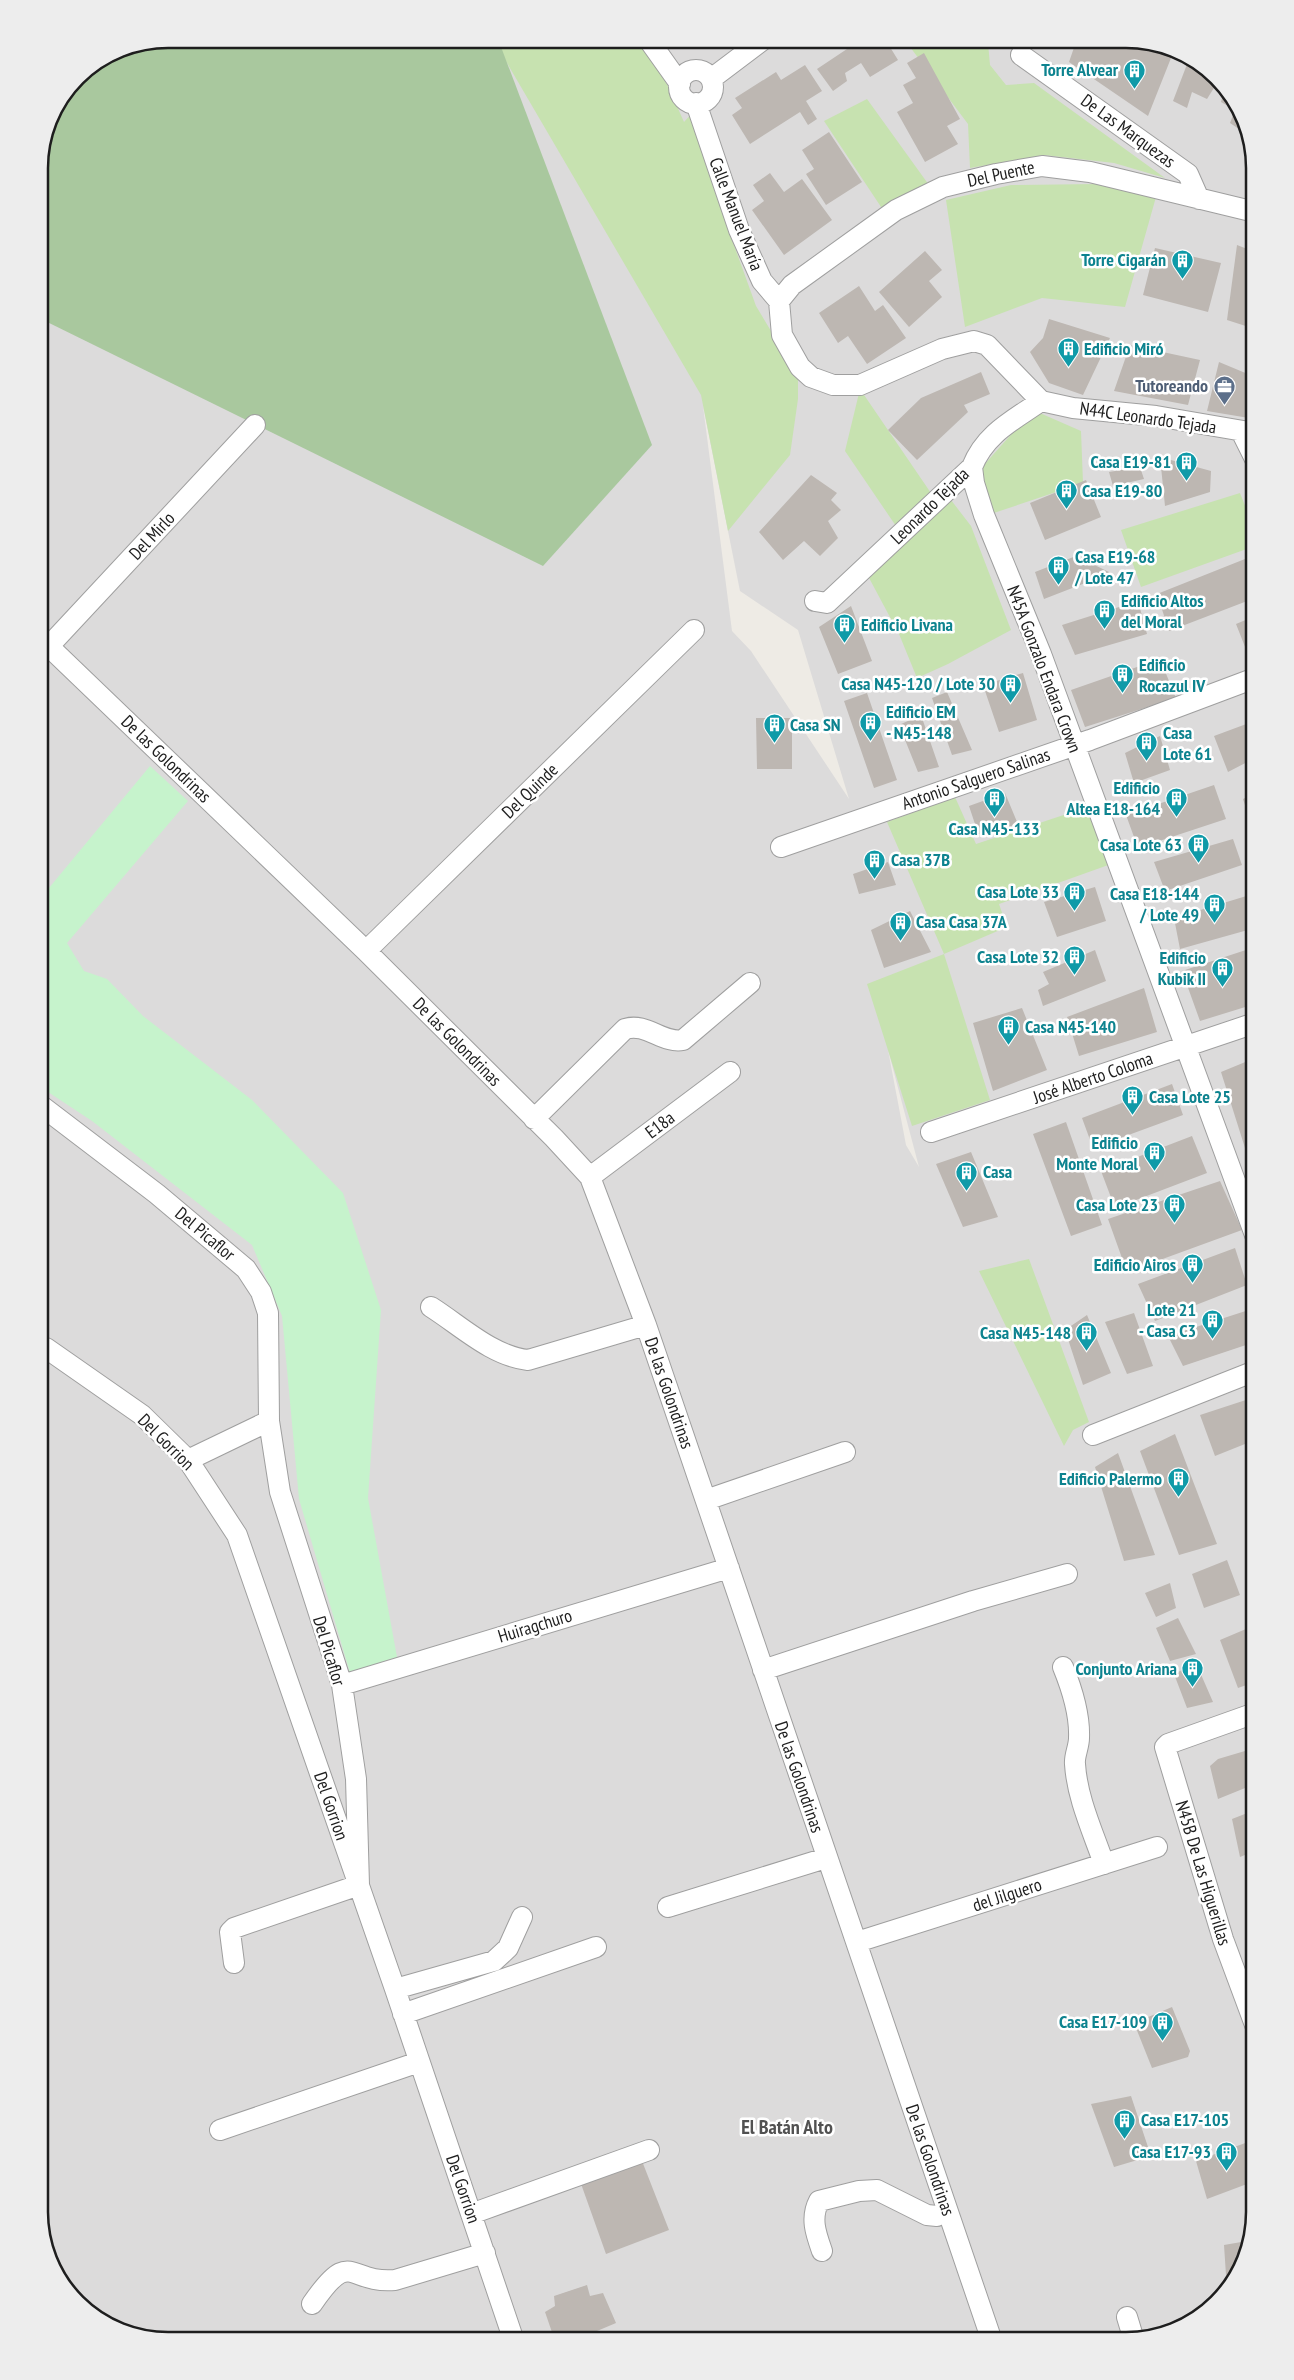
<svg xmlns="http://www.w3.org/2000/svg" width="1294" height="2380" font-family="'PT Sans Narrow',sans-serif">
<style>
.residential{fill:#dcdbdb;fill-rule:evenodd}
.grass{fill:#c7e2b0}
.forest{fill:#a9c89e}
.park{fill:#c6f3cc}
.building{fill:#bdb7b2}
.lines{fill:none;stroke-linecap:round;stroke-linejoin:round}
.minor-casing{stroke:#9f9f9f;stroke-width:22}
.minor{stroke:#fff;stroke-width:20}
.labels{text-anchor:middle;stroke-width:5;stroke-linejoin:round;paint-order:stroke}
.culture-label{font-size:18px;font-weight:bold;fill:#0d838f;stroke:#fff;text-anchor:end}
.street-label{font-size:18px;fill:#1e1e1e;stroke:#fff}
.service-label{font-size:18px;font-weight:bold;fill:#4e5e75;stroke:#fff;text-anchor:end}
.quarter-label{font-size:20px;font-weight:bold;fill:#515151;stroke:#fff}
.rim{fill:none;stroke:#1e1e1e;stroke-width:2.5}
</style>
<rect width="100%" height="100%" fill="#eeebe5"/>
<path class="residential" d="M 167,39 L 1135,39 L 1205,65 L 1245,118 L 1255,167 L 1255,2213 L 1234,2284 L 1176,2331 L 1127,2341 L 159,2341 L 96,2319 L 49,2262 L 39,2213 L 39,159 L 49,118 L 77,76 L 118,48 ZM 703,406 L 740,591 L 798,630 L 849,799 L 751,651 L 732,631 ZM 888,1050 L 919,1167 L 906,1145 Z"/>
<path class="grass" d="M 493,39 L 640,39 L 668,86 L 684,122 L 694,111 L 712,184 L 756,306 L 798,376 L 798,399 L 790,455 L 728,531 L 701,395 Z
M 904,39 L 986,39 L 988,43 L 990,65 L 1006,85 L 1034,83 L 1165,178 L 1114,163 L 1044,155 L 970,168 L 968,124 Z
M 867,99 L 934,192 L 887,216 L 824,121 Z
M 1099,184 L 1156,197 L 1125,307 L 1042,298 L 965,327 L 946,200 L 1011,185 Z
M 860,389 L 935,499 L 900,532 L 845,451 Z
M 1033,410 L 1081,431 L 1083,483 L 988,515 L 967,484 Z
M 1240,493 L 1255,531 L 1255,546 L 1141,587 L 1121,530 Z
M 951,500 L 971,526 L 1011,630 L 948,664 L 917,678 L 899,634 L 868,576 Z
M 955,797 L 976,844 L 1094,805 L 1114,863 L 999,904 L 1007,927 L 944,954 L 990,1100 L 912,1126 L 867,984 L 944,954 L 887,822 Z
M 1029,1259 L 1089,1422 L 1073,1430 L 1064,1446 L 979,1271 Z"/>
<path class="forest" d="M 167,39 L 498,39 L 652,445 L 543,566 L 39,318 L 39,159 L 49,118 L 77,76 L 118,48 Z"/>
<path class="park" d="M 150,766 L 188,801 L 67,943 L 84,971 L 107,979 L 143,1016 L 252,1100 L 343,1193 L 381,1310 L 368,1498 L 397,1657 L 350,1673 L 299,1499 L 282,1316 L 252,1245 L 92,1121 L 39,1086 L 39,900 Z"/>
<path class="building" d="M 857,39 L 885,39 L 898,60 L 870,77 L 861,63 L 845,73 L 847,81 L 833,91 L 817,69 L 856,43 Z
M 1077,39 L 1135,39 L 1173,53 L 1148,116 L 1069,62 Z
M 924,53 L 960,119 L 947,126 L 958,144 L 925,162 L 897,112 L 913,103 L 903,85 L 916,78 L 907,63 Z
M 1189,59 L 1205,65 L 1219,83 L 1217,83 L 1207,99 L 1192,92 L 1187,108 L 1173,101 Z
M 805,65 L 822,91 L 806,101 L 817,119 L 808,125 L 800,112 L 750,144 L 732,115 L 742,108 L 735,98 L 776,72 L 781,80 Z
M 1224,91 L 1245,118 L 1248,135 L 1230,123 L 1235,110 L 1221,102 Z
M 829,132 L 862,182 L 826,205 L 806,174 L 814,169 L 802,150 Z
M 770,173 L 784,192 L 802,179 L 832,220 L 784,255 L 752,210 L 764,201 L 753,185 Z
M 1237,245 L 1255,252 L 1255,329 L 1227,320 Z
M 1155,248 L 1221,263 L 1208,312 L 1143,295 Z
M 925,251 L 942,270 L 929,281 L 942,297 L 909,327 L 879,292 Z
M 859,286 L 875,311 L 883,305 L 906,338 L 867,364 L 848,336 L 838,343 L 819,313 Z
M 1049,319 L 1110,338 L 1083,395 L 1049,383 L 1030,352 L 1043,338 Z
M 1130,345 L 1200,360 L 1188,405 L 1114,391 Z
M 1219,362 L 1255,377 L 1255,419 L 1207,411 Z
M 981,372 L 990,394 L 964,405 L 968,412 L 917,460 L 888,430 L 921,398 Z
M 1160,457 L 1211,471 L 1210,492 L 1165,506 Z
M 1140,467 L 1144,479 L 1113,486 L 1109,472 Z
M 811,475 L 837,493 L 831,500 L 841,510 L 828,521 L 838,538 L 820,556 L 804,541 L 783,560 L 759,532 Z
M 1086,480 L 1101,517 L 1045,540 L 1030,503 Z
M 1255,555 L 1255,598 L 1169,631 L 1157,594 Z
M 1076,556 L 1111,573 L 1044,599 L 1035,572 Z
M 1138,601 L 1147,634 L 1075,655 L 1062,625 Z
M 851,606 L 872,661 L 838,674 L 819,627 Z
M 1255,616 L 1255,654 L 1249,657 L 1236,624 Z
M 1160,659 L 1176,698 L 1085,727 L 1071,690 Z
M 1023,673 L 1037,720 L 999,732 L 983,685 Z
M 947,692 L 972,750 L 952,755 L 932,698 Z
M 867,693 L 897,780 L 874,788 L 844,701 Z
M 921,715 L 939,767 L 918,772 L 899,725 Z
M 756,718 L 792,718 L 792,769 L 757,769 Z
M 1249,723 L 1255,739 L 1255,758 L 1228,772 L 1214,736 Z
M 1160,736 L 1170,770 L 1134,783 L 1125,753 Z
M 1214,785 L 1226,819 L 1138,848 L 1126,815 Z
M 1005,793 L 1020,829 L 979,836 L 969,806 Z
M 1255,793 L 1255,836 L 1243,799 Z
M 1233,839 L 1242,865 L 1165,891 L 1154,862 Z
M 888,862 L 896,885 L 859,894 L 853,874 Z
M 1095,887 L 1106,921 L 1057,937 L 1044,902 Z
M 1253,894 L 1255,900 L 1255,928 L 1180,949 L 1174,918 Z
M 910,911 L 931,952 L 884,968 L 871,930 Z
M 1255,947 L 1255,1004 L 1200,1021 L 1182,971 Z
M 1095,950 L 1106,981 L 1043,1006 L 1038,990 L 1049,984 L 1043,972 Z
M 1144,988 L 1157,1032 L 1079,1056 L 1067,1017 Z
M 1022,1008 L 1047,1070 L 993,1091 L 973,1023 Z
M 1255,1058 L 1255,1145 L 1245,1148 L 1221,1072 Z
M 1172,1084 L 1183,1115 L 1093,1148 L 1082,1118 Z
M 1066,1122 L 1102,1225 L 1071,1236 L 1033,1134 Z
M 1192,1136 L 1207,1173 L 1115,1208 L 1101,1171 Z
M 971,1152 L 998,1217 L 963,1227 L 936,1164 Z
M 1220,1181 L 1242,1230 L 1127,1272 L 1108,1219 Z
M 1235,1248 L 1247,1285 L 1155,1321 L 1138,1284 Z
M 1255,1308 L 1255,1342 L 1183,1366 L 1168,1336 Z
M 1134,1313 L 1153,1366 L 1127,1374 L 1105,1322 Z
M 1087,1315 L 1111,1373 L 1083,1385 L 1065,1330 Z
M 1255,1397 L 1255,1440 L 1215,1456 L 1200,1415 Z
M 1175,1434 L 1217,1544 L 1179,1555 L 1140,1451 Z
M 1118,1453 L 1155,1555 L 1124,1561 L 1095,1467 Z
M 1227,1560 L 1240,1595 L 1204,1608 L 1192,1574 Z
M 1170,1583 L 1176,1608 L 1156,1617 L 1145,1593 Z
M 1178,1618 L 1196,1654 L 1170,1661 L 1156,1628 Z
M 1253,1626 L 1255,1631 L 1255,1682 L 1238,1688 L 1220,1640 Z
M 1196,1663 L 1213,1702 L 1187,1708 L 1174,1674 Z
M 1255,1748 L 1255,1784 L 1218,1799 L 1210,1766 L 1218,1759 Z
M 1255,1810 L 1255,1851 L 1240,1857 L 1232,1819 Z
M 1172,2007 L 1190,2051 L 1188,2057 L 1152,2068 L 1134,2023 Z
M 1131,2096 L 1151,2156 L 1114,2167 L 1091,2104 Z
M 1248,2142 L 1255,2158 L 1255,2181 L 1207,2199 L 1196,2161 Z
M 642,2161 L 669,2230 L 606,2254 L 580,2181 Z
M 1247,2241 L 1237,2272 L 1226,2275 L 1224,2245 Z
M 587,2285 L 590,2296 L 603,2293 L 616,2323 L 597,2331 L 599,2341 L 555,2341 L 545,2312 L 555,2306 L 554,2296 Z"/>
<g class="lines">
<defs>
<path id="minor" d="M 648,39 L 680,84
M 1021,55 L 1188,174 L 1199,199
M679 87a17 17 0 1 1 34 0a17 17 0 1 1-34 0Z
M 711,79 L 764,39
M 696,103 L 739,230 L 762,281 L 779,301 L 782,335 L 800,367 L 811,377 L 833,385 L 860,385 L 942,349 L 974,341 L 987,345 L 1041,401
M 779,301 L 792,285 L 896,210 L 943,187 L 996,174 L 1042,166 L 1090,172 L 1255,212
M 1041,401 L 1073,408 L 1156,416 L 1255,433
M 1241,431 L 1255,459
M 972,467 L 974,483 L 984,515 L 1041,654 L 1255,1235
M 815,601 L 827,603 L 972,467 C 985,434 1012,421 1041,401
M 39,637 L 366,951 L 554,1138 L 590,1177 L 646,1325 L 992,2341
M 49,646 L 255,425
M 781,847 L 1090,740 L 1255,678
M 366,951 L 694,630
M 39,1104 L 157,1194 L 246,1269 L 261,1292 L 268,1313 L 269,1421 L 280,1492 L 342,1685 L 356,1779 L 359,1885 L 234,1928 L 230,1932 L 234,1963
M 534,1119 L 625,1029 C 646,1022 663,1044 683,1040 L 750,983
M 931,1132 L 1255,1023
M 590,1177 L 730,1072
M 431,1307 C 461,1326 492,1356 528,1360 L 646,1325
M 39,1346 L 46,1348 L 142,1415 L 188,1460 L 237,1535 L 395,1989 L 514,2341
M 1093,1435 L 1255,1371
M 188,1460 L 269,1421
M 706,1500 L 845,1452
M 1063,1667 C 1072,1689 1080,1714 1079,1738 C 1079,1747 1074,1756 1075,1764 C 1077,1798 1093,1832 1104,1864
M 763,1670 L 973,1601 L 1067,1574
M 342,1685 L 729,1568
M 668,1907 L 826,1858
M 857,1942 L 1157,1847
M 395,1989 L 494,1961 L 508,1948 L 522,1917
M 403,2014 L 596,1947
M 1255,2025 L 1223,1939 L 1165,1747 L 1168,1744 L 1255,1713
M 220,2130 L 419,2062
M 471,2214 L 649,2150
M 822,2251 C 816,2234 810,2218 819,2201 L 859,2191 L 877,2190 L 927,2215 L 937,2216 L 947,2210
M 312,2304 C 352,2246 347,2284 395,2280 L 485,2253
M 1127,2317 L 1134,2340"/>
</defs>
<use href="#minor" class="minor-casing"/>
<use href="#minor" class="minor"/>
</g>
<defs>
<symbol id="building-pin" viewBox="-11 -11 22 30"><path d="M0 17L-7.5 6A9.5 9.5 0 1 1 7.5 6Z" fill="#0f9aa8" stroke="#fff"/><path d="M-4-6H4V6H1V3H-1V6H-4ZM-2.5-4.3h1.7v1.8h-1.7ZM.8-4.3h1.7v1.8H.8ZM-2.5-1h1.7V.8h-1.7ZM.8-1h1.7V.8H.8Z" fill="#fff"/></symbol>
<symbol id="office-pin" viewBox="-11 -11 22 30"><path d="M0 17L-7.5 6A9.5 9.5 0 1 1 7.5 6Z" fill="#5c6f8a" stroke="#fff"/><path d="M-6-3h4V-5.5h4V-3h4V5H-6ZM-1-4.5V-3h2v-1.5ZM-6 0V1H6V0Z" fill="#fff"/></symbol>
</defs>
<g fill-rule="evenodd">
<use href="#building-pin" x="1122" y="58" width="25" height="34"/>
<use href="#building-pin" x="1170" y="248" width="25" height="34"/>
<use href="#building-pin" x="1056" y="336" width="25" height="34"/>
<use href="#office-pin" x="1212" y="374" width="25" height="34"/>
<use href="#building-pin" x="1174" y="450" width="25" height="34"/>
<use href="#building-pin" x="1054" y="478" width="25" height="34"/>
<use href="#building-pin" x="1046" y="554" width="25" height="34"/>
<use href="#building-pin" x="1092" y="598" width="25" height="34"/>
<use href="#building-pin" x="832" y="612" width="25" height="34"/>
<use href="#building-pin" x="1110" y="662" width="25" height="34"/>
<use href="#building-pin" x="998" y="672" width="25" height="34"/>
<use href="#building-pin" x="858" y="710" width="25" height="34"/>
<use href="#building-pin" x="762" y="712" width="25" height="34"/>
<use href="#building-pin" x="1134" y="730" width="25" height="34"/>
<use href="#building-pin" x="1164" y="786" width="25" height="34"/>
<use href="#building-pin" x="982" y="786" width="25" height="34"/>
<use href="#building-pin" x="1186" y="832" width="25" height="34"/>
<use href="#building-pin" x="862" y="848" width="25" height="34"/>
<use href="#building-pin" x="1062" y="880" width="25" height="34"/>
<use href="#building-pin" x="1202" y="892" width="25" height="34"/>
<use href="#building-pin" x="888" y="910" width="25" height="34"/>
<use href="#building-pin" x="1062" y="944" width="25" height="34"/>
<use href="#building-pin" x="1210" y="956" width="25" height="34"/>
<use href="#building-pin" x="996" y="1014" width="25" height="34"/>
<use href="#building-pin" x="1120" y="1084" width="25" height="34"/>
<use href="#building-pin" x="1142" y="1140" width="25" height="34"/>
<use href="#building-pin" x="954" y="1160" width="25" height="34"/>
<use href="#building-pin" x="1162" y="1192" width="25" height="34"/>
<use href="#building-pin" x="1180" y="1252" width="25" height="34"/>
<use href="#building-pin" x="1200" y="1308" width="25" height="34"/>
<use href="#building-pin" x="1074" y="1320" width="25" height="34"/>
<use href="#building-pin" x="1166" y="1466" width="25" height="34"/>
<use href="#building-pin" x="1180" y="1656" width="25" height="34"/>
<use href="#building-pin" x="1150" y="2010" width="25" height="34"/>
<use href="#building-pin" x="1112" y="2108" width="25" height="34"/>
<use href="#building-pin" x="1214" y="2140" width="25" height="34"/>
</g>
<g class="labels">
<g class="culture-label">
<text x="1118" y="76">Torre Alvear</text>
<text x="1166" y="266">Torre Cigarán</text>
<text x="1084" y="355" text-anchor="start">Edificio Miró</text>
<text x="1171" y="468">Casa E19-81</text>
<text x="1082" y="497" text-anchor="start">Casa E19-80</text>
<text x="1075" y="563" text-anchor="start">Casa E19-68<tspan x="1075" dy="21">/ Lote 47</tspan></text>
<text x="1121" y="607" text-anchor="start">Edificio Altos<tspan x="1121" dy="21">del Moral</tspan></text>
<text x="861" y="631" text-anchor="start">Edificio Livana</text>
<text x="1139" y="671" text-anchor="start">Edificio<tspan x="1139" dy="21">Rocazul IV</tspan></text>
<text x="995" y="690">Casa N45-120 / Lote 30</text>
<text x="886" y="718" text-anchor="start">Edificio EM<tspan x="886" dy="21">- N45-148</tspan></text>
<text x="790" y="731" text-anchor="start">Casa SN</text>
<text x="1163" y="739" text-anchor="start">Casa<tspan x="1163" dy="21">Lote 61</tspan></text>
<text x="1160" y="794">Edificio<tspan x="1160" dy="21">Altea E18-164</tspan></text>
<text x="994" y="835" text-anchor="middle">Casa N45-133</text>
<text x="1182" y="851">Casa Lote 63</text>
<text x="891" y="866" text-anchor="start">Casa 37B</text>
<text x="1059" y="898">Casa Lote 33</text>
<text x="1199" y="900">Casa E18-144<tspan x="1199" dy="21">/ Lote 49</tspan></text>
<text x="916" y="928" text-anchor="start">Casa Casa 37A</text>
<text x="1059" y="963">Casa Lote 32</text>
<text x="1206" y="964">Edificio<tspan x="1206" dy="21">Kubik II</tspan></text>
<text x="1025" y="1033" text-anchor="start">Casa N45-140</text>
<text x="1149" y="1103" text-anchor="start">Casa Lote 25</text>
<text x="1138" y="1149">Edificio<tspan x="1138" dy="21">Monte Moral</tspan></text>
<text x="983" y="1178" text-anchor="start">Casa</text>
<text x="1158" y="1211">Casa Lote 23</text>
<text x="1176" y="1271">Edificio Airos</text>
<text x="1196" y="1316">Lote 21<tspan x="1196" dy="21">- Casa C3</tspan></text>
<text x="1071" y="1339">Casa N45-148</text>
<text x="1162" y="1485">Edificio Palermo</text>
<text x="1177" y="1675">Conjunto Ariana</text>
<text x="1147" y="2028">Casa E17-109</text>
<text x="1141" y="2126" text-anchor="start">Casa E17-105</text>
<text x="1211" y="2158">Casa E17-93</text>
</g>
<g class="street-label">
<text transform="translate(1128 131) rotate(36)" y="6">De Las Marquezas</text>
<text transform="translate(1001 174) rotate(-12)" y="6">Del Puente</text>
<text transform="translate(736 214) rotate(69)" y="6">Calle Manuel María</text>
<text transform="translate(1148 418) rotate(8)" y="6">N44C Leonardo Tejada</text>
<text transform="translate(930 506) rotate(-44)" y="6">Leonardo Tejada</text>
<text transform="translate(152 536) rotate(-47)" y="6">Del Mirlo</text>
<text transform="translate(1044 669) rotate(69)" y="6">N45A Gonzalo Endara Crown</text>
<text transform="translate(166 759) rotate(44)" y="6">De las Golondrinas</text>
<text transform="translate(976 779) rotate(-19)" y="6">Antonio Salguero Salinas</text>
<text transform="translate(530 791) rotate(-44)" y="6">Del Quinde</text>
<text transform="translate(457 1042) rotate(45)" y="6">De las Golondrinas</text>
<text transform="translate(1093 1078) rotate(-19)" y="6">José Alberto Coloma</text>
<text transform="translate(660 1125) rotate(-37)" y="6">E18a</text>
<text transform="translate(205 1234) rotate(40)" y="6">Del Picaflor</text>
<text transform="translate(669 1393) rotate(71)" y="6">De las Golondrinas</text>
<text transform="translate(166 1442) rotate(45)" y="6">Del Gorrion</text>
<text transform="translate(535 1626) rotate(-17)" y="6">Huiragchuro</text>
<text transform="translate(329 1651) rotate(73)" y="6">Del Picaflor</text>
<text transform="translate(799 1777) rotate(71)" y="6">De las Golondrinas</text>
<text transform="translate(331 1806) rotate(71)" y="6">Del Gorrion</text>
<text transform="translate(1203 1873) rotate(73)" y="6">N45B De Las Higuerillas</text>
<text transform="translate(1007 1895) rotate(-18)" y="6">del Jilguero</text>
<text transform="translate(930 2160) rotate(71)" y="6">De las Golondrinas</text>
<text transform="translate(463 2189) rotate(71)" y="6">Del Gorrion</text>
</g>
<g class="service-label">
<text x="1208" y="392">Tutoreando</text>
</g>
<g class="quarter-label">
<text x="787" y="2134">El Batán Alto</text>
</g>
</g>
<path d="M0 0H1294V2380H0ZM168 48H1126A120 120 0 0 1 1246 168V2212A120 120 0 0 1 1126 2332H168A120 120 0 0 1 48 2212V168A120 120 0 0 1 168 48Z" fill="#ededed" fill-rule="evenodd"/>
<path class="rim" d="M168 48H1126A120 120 0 0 1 1246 168V2212A120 120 0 0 1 1126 2332H168A120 120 0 0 1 48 2212V168A120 120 0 0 1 168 48Z"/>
</svg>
